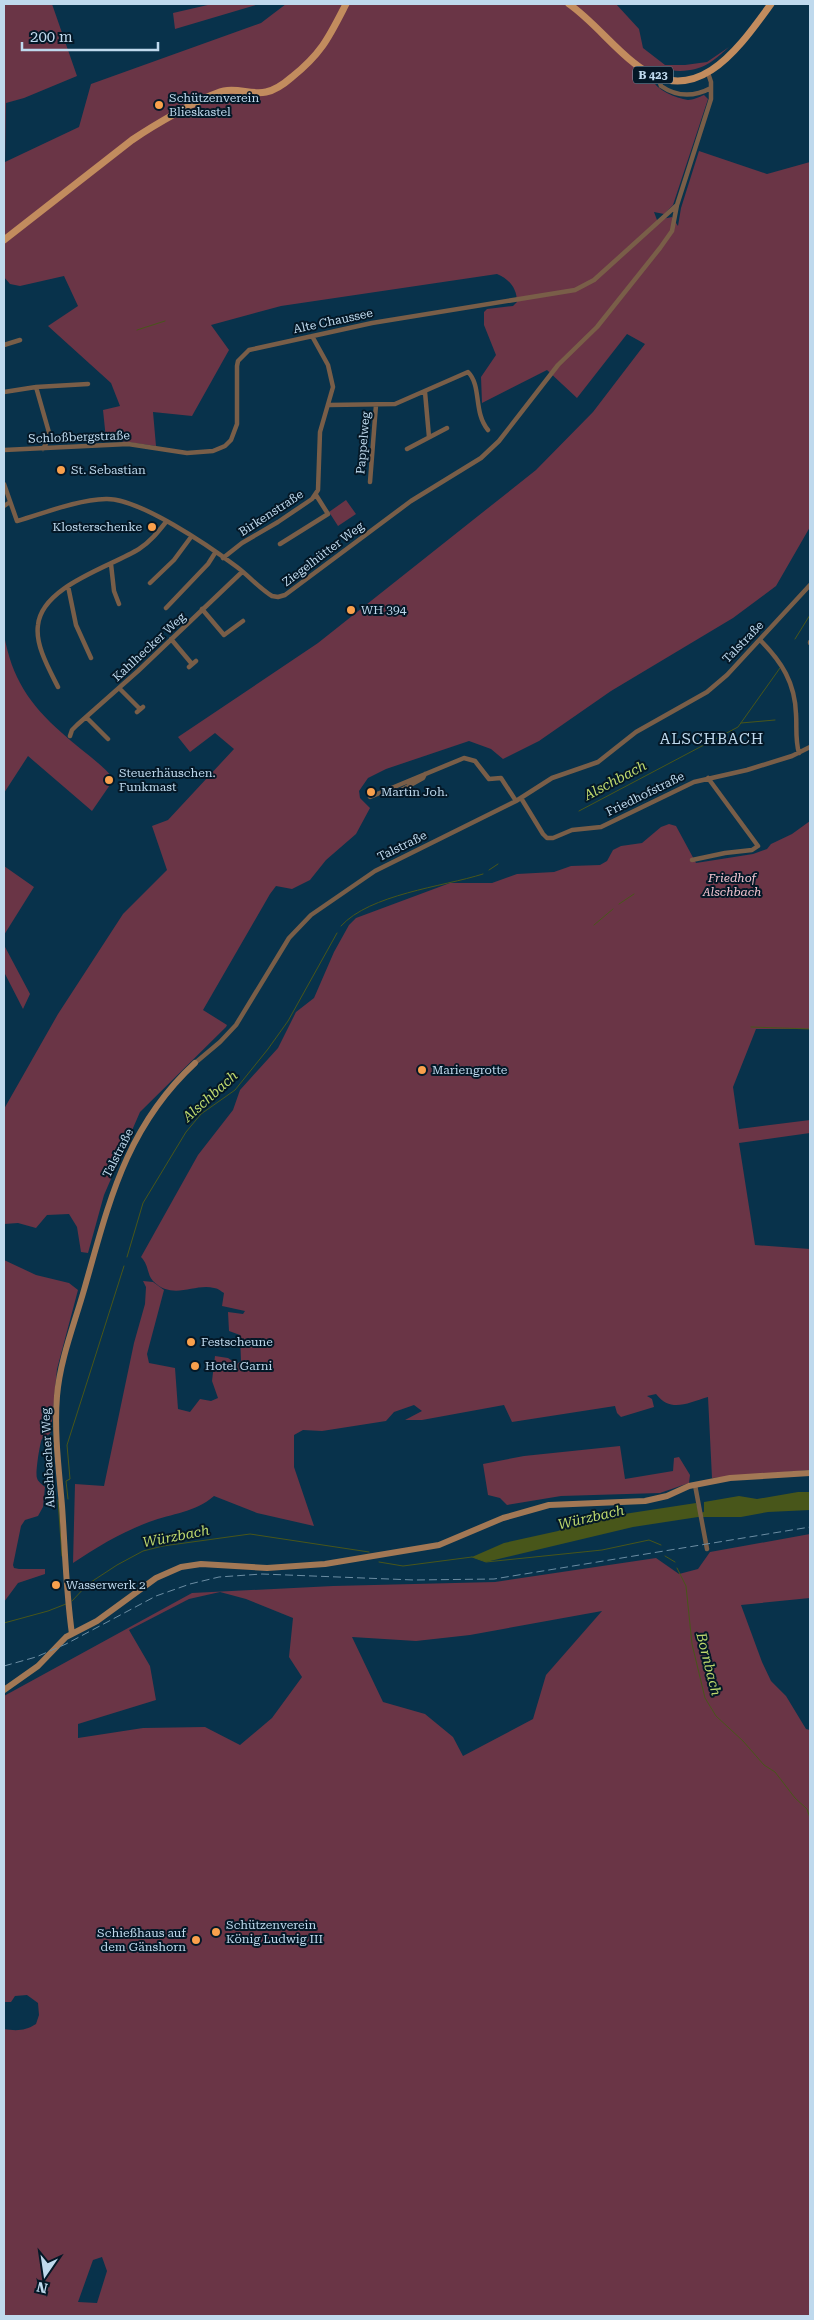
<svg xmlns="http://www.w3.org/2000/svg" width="814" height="2320" font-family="'Roboto Serif',serif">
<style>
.green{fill:#6a3546;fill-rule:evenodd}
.water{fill:#48561a}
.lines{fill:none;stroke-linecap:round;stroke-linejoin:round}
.stream{stroke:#48561a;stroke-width:1}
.street{stroke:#795e48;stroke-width:4.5}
.secondary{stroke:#a27855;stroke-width:6}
.primary{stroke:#c28c5e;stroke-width:7}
.rail{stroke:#6b8da3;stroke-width:1;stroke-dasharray:8 4;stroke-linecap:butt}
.poi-dot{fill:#f9a04c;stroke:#041827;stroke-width:2}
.labels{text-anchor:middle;stroke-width:4;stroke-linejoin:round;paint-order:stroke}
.shield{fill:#041827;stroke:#879fb2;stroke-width:1}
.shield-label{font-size:11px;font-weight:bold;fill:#bfd9ed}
.poi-label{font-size:12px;fill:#bfd9ed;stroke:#041827;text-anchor:start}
.street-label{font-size:12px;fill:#bfd9ed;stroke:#041827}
.park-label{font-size:12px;font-style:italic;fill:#f1c3cf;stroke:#041827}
.water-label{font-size:14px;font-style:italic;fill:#bed86d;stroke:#041827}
.quarter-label{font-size:15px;letter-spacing:1px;fill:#bfd9ed;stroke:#041827}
</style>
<rect width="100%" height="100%" fill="#08324b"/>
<path class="green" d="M 4,4 L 52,4 L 77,76 L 24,98 L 6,103 L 5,162 L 79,127 L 91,84 L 261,23 L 286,4 L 616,4 L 639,29 L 643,48 L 665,65 L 685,65 L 707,62 L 729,47 C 712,62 704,70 680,71 C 672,71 665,68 657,70 L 652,79 C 656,90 676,98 688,100 C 693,100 699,97 704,95 L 708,99 L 673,205 L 664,214 L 654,212 L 657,220 L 672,217 L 678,226 L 681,208 L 699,151 L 767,174 L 810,162 L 810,527 L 776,586 L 733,618 L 611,691 L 539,741 L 503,759 L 491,749 L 469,741 L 386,769 L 368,778 L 359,791 L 360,798 L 370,808 L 356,834 L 326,860 L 310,880 L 292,889 L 276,886 L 270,894 L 203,1010 L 227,1025 L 226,1027 L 140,1112 L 104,1195 L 88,1253 L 81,1252 L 77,1227 L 69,1214 L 47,1215 L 36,1228 L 18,1223 L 4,1224 L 4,1109 L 58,1014 L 123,914 L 167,870 L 152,826 L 168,820 L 234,749 L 215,733 L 190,752 L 178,737 L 318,643 L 536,470 L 593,412 L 645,344 L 627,334 L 577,398 L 547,370 L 482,403 L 481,377 L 496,355 L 484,325 L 484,312 L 487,309 L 513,306 L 517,302 C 517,288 509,279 497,274 L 281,306 L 211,325 L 229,350 L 192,416 L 153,412 L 156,446 L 106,439 L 103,410 L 120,406 L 111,383 L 48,326 L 78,306 L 64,276 L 20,286 L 10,284 L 4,277 Z
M 212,4 L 259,4 L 175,29 L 173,13 Z
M 346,500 L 356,514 L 338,526 L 329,512 Z
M 4,635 C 12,678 29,704 62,733 C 79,749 99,761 114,779 L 92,811 L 28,756 L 4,793 Z
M 810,821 L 810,1029 L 756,1029 L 733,1087 L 739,1129 L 810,1120 L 810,1133 L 739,1143 L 755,1245 L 810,1249 L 810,1470 L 712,1478 L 708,1397 C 687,1403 671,1413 656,1394 L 647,1396 L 652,1399 L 654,1407 L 621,1417 L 617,1413 L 615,1406 L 512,1422 L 504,1405 L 422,1420 L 405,1420 L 422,1411 L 414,1405 L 394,1412 L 386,1421 L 322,1431 L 303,1430 L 294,1435 L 294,1467 L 314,1526 L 257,1513 L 214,1496 C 194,1513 173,1513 149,1522 C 122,1532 97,1547 73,1563 L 75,1484 L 104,1486 L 134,1343 L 145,1304 L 146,1287 L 143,1281 L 153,1282 L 164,1290 L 147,1354 L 149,1363 L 175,1368 L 178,1409 L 190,1412 L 200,1399 L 211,1401 L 218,1398 L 212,1381 L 215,1356 L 228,1358 L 237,1364 L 241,1361 L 240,1335 L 229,1331 L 228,1312 L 243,1314 L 245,1311 L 222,1306 L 224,1293 C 221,1291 217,1288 214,1288 C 194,1283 173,1301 153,1281 C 147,1275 149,1265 141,1257 L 198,1155 L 233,1110 L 240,1090 L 278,1048 L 296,1012 L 314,998 L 334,952 L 349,925 L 356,918 L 450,883 L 492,883 L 517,874 L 554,872 L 571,866 L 600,865 L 607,861 L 613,850 L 621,846 L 642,843 L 661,827 L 669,824 L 676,826 L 696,863 L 753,854 L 767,849 L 771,844 L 792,834 Z
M 4,866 L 34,887 L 4,935 Z
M 4,945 L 30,994 L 23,1009 L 4,972 Z
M 4,1260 L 36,1275 L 69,1283 L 78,1290 L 57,1369 L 51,1432 C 49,1436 45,1435 42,1439 C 40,1442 35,1474 37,1478 C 38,1482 42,1484 45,1487 L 43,1507 L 38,1516 L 25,1520 L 21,1526 L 13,1565 L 14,1568 L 19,1569 L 45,1569 L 45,1574 L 18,1583 L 4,1602 Z
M 620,1446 L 625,1479 L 673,1471 L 674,1458 L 679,1457 L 690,1475 L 689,1483 L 660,1493 L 561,1496 L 507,1505 L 500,1498 L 488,1495 L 483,1464 L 524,1456 Z
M 810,1534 L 810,1598 L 741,1605 L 762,1662 L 771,1681 L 786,1696 L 806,1729 L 810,1730 L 810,2316 L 4,2316 L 4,2029 C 16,2031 25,2031 36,2024 L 39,2015 L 38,2003 L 27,1995 L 15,1996 L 11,2002 L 4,2002 L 4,1696 L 192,1593 L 333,1586 L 495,1582 L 656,1558 L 679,1574 L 698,1569 L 710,1552 ZM 220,1592 L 246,1599 L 293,1618 L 289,1657 L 302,1677 L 272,1718 L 240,1745 L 205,1727 L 143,1728 L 78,1738 L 78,1724 L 156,1700 L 150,1666 L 129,1630 L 189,1599 ZM 602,1611 L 546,1675 L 533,1719 L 463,1756 L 453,1737 L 425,1714 L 383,1702 L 352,1637 L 416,1641 L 470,1635 ZM 102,2257 L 107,2271 L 97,2303 L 78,2302 L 93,2260 Z"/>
<path class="water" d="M 798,1492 L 810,1492 L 810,1510 L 768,1512 L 741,1517 L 698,1517 L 633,1527 L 486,1562 L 472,1557 L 504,1543 L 558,1531 L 585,1520 L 696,1503 L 699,1513 L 704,1512 L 704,1502 L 739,1496 L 757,1499 Z"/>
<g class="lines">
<path class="stream" d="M 137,330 L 165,321
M 795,639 L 810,615
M 741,723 L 775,720
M 579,811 L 738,727 L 780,668
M 489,870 L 498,864
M 619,904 L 634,894
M 594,925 L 613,909
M 341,926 C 370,894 442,887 483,874
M 751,1027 L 810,1029
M 127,1257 L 143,1203 L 186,1132 L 201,1114 L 235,1090 L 268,1049 L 288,1021 L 337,933
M 68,1499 L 66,1481 L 70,1479 L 67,1445 L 124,1266
M 58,1500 L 62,1556
M 665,1556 L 675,1562
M 472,1557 L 486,1562 L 602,1550 L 649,1540 L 661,1545
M 379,1562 L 403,1566 L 472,1557
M 677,1568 L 686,1586 L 692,1644 L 705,1698 L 716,1716 L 743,1741 L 764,1765 L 775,1772 L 795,1798 L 807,1809 L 810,1818
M 72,1601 L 88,1584 L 117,1565 L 143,1551 L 163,1546 L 250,1534 L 369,1552
M 4,1623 L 48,1611 L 66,1604
M 810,2071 L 810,2093"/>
<path class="street" d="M 658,77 L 661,86 C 677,97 694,97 711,88
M 4,345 L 20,340
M 36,387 L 50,436 L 43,449
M 4,392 L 36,387 L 88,384
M 425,392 L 429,437
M 329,405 L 395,404 L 468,372 C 482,386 473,412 488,430
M 407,449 L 447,428
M 4,450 L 128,444 L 187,453 L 213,451 L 225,446 L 231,440 L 237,424 L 237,366 L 238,361 L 249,350 L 372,323 L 575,290 L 594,280 L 677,205
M 370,482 L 376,405
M 4,484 L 17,521 C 45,513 76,500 106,499 C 139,498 209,546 237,567 C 249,576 259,588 272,596 L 278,597 L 285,595 L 411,501 L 481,458 L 499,441 L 558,365 L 597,327 L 660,248 L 672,231 L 677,205 L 711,99 L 711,82 L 708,73
M 4,506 L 10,502
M 280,544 L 328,514 L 316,495
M 223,558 L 242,543 L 278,522 L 312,499 L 318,490 L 320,432 L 333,387 L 328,365 L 312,336
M 111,564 L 114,591 L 119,604
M 150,583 L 174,560 L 191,537
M 68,586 L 76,625 L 91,658
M 166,608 L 208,564 L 215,553
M 202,609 L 224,635 L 243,621
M 171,639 L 192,664
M 760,640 C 782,662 795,683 796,714 C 797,727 795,740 799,753
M 810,642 L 810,643
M 189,667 L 196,661
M 58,687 C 49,669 35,645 38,625 C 42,586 110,567 139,549 C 150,542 158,532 166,522
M 119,688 L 140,709
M 137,712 L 143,707
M 86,717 L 108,739
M 70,736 L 72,730 L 77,725 L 138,671 L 242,572
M 396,793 L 423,778 L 425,774
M 370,797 L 464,758 L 475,761 L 489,779 L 501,778 L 516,801
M 521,798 L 543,834 L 547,838 L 553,838 L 572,830 L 601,827 L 694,782 L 747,770 L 792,756 L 810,747
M 692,860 L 725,853 L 752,850 L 758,846 L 708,778
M 195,1063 L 220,1042 L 236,1025 L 289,938 L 311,915 L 375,871 L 516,801 L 552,778 L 598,762 L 636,732 L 707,692 L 727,675 L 810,585
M 695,1485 L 707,1549"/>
<path class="secondary" d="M 72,1634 C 66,1592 65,1548 62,1506 C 59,1470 54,1433 57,1396 C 60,1360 74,1325 84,1290 C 109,1203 125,1128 195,1063
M 4,1690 L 38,1666 L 66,1637 L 97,1621 L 156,1578 L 181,1567 L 201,1564 L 267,1568 L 325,1564 L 439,1545 L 503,1518 L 549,1505 L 645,1501 L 667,1496 L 689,1486 L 730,1478 L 810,1473"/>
<path class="primary" d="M 569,4 C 593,21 611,45 634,63 C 695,113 739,48 771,4
M 4,240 L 132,140 C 151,127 203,96 224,91 C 238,88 252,95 266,92 C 276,90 284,84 292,77 C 322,53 329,37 346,4"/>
<path class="rail" d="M 4,1666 L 36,1657 L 66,1644 L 156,1596 L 190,1584 L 219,1577 L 262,1574 L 414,1580 L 494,1579 L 810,1527"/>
</g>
<g class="poi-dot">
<circle cx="159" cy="105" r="5"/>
<circle cx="61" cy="470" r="5"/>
<circle cx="152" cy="527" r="5"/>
<circle cx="351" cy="610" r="5"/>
<circle cx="109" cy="780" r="5"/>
<circle cx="371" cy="792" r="5"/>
<circle cx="422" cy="1070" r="5"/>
<circle cx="191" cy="1342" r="5"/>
<circle cx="195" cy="1366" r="5"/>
<circle cx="56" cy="1585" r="5"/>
<circle cx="216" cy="1932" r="5"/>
<circle cx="196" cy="1940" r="5"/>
</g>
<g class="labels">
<rect class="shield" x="633" y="66.5" width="40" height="17" rx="4"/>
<g class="shield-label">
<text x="653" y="79">B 423</text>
</g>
<g class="poi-label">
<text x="169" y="102">Schützenverein<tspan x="169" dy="14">Blieskastel</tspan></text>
<text x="71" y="474">St. Sebastian</text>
<text x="142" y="531" text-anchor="end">Klosterschenke</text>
<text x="361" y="614">WH 394</text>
<text x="119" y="777">Steuerhäuschen.<tspan x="119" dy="14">Funkmast</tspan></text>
<text x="381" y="796">Martin Joh.</text>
<text x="432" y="1074">Mariengrotte</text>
<text x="201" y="1346">Festscheune</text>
<text x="205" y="1370">Hotel Garni</text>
<text x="66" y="1589">Wasserwerk 2</text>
<text x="226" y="1929">Schützenverein<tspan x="226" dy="14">König Ludwig III</tspan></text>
<text x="186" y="1937" text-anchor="end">Schießhaus auf<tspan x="186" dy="14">dem Gänshorn</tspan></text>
</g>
<g class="street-label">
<text transform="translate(333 321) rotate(-12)" y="4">Alte Chaussee</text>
<text transform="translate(79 437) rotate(-2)" y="4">Schloßbergstraße</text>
<text transform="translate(363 443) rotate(-85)" y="4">Pappelweg</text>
<text transform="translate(271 513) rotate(-33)" y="4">Birkenstraße</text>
<text transform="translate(323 554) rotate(-37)" y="4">Ziegelhütter Weg</text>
<text transform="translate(743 642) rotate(-46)" y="4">Talstraße</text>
<text transform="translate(149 647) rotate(-43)" y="4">Kahlhecker Weg</text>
<text transform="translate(645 794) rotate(-26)" y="4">Friedhofstraße</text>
<text transform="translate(402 846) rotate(-26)" y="4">Talstraße</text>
<text transform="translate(118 1153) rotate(-63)" y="4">Talstraße</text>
<text transform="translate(48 1458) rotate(-93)" y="4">Alschbacher Weg</text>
</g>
<g class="park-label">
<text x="732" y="882">Friedhof<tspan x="732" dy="14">Alschbach</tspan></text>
</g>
<g class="water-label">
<text transform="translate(615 780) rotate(-28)" y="5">Alschbach</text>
<text transform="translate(210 1096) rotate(-42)" y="5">Alschbach</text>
<text transform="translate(591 1517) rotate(-13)" y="5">Würzbach</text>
<text transform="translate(176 1536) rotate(-11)" y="5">Würzbach</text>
<text transform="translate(709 1664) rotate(76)" y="5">Bornbach</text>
</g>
<g class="quarter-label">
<text x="712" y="744">ALSCHBACH</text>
</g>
</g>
<rect width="814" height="2320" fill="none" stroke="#bfd9ed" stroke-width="10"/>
<g transform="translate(45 2275) rotate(193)" stroke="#041827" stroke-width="4" paint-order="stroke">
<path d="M0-4L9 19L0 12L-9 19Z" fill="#bfd9ed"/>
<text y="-8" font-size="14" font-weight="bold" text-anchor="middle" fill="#bfd9ed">N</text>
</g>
<path d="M22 42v8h136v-8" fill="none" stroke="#bfd9ed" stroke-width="2.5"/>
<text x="30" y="42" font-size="15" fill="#bfd9ed" stroke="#041827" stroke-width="4" paint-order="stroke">200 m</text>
</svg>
